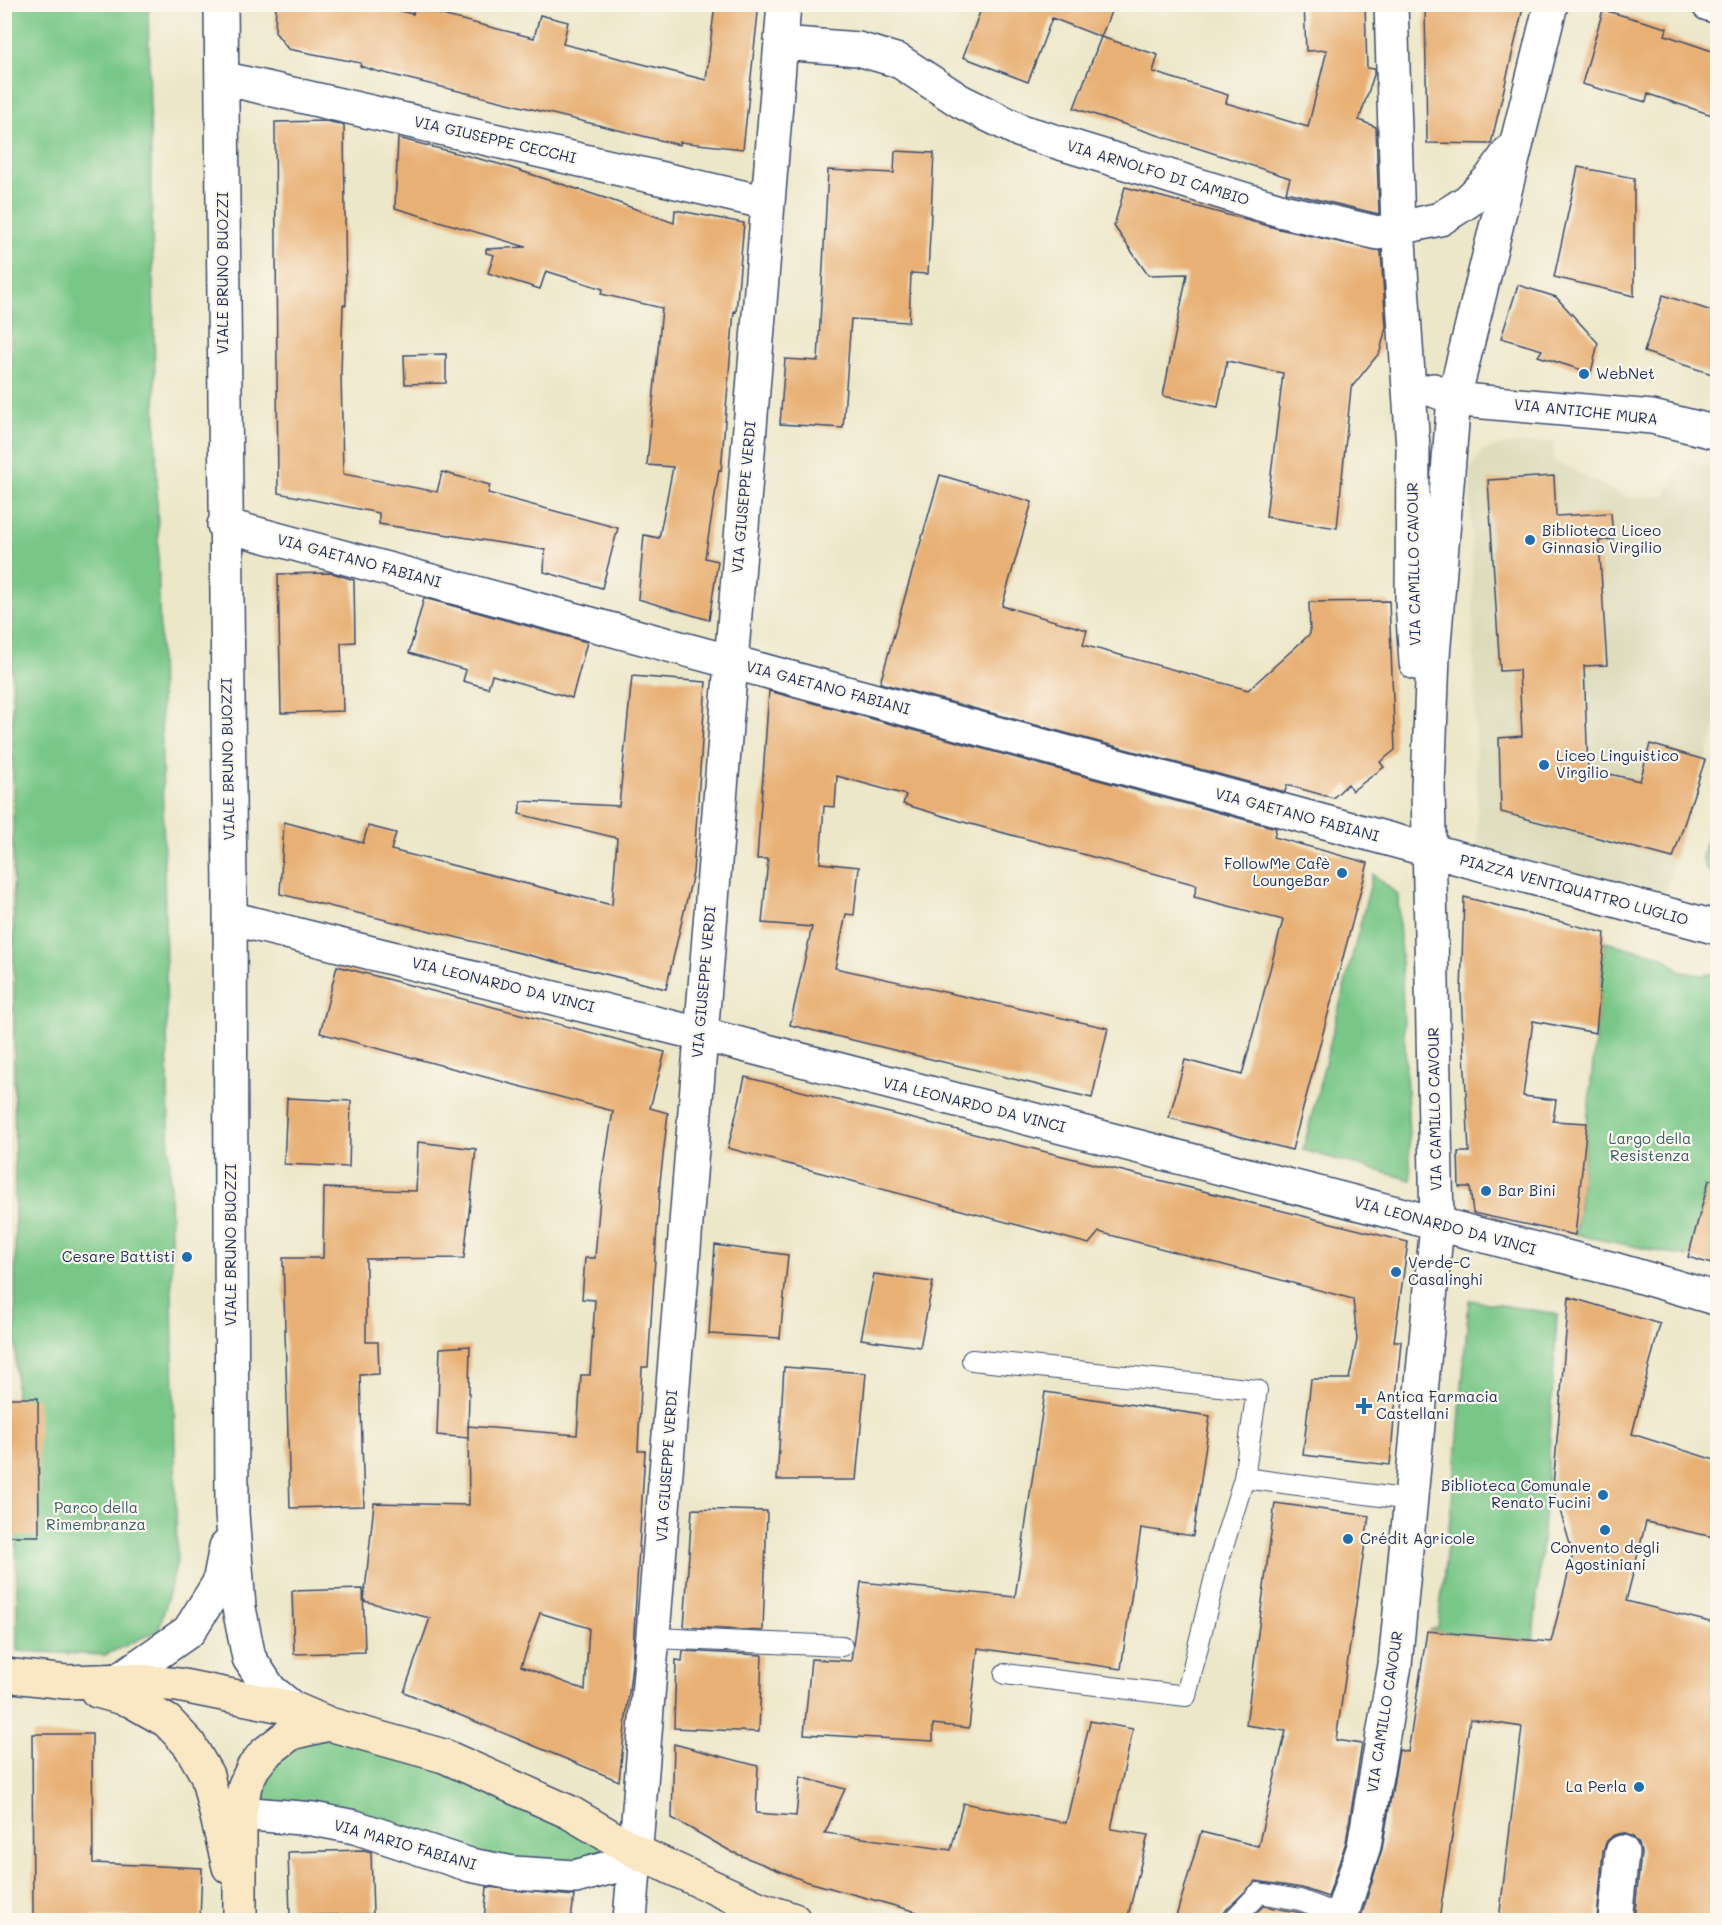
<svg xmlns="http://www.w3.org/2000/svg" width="1722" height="1925" font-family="Mali,sans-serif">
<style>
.built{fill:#dbdab9}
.green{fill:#78c787;stroke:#4a7b72;stroke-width:1.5}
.building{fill:#e8b075;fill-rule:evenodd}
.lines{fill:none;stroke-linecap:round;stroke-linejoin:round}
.lane-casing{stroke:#3a4b6e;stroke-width:22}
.street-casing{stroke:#3a4b6e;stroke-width:36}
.secondary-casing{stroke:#3a4b6e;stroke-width:36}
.lane{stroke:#fff;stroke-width:20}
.street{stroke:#fff;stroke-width:33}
.secondary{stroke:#fae7c3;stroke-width:33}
.poi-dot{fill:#1f6fb2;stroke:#fbf7ec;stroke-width:2}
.labels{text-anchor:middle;stroke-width:4.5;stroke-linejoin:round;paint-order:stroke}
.street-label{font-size:15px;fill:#1b2f5e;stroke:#fbf7ec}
.poi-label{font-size:15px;fill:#1b2f5e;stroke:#fbf7ec;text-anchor:start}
.park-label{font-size:15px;fill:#375d6a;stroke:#fbf7ec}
</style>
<rect width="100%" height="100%" fill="#fbf7ec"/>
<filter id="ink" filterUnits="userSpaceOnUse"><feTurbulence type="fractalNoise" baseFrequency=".0167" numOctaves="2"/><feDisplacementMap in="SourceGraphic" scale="12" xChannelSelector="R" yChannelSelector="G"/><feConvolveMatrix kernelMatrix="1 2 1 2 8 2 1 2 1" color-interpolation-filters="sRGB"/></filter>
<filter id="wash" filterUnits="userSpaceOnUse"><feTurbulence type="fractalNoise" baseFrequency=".008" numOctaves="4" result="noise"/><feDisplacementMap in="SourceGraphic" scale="24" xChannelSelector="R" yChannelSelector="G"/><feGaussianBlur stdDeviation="1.35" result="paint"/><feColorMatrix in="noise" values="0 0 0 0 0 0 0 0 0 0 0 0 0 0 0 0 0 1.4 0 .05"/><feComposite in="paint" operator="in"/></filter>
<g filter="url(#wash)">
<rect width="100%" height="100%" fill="#ede7c9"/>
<path class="built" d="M 1554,442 L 1554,461 L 1628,497 L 1665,496 L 1684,459 L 1717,468 L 1717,723 L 1663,897 L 1478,852 L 1470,469 L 1483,451 L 1503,445 Z"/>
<path class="green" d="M 9,5 L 148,5 L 177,1562 L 159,1630 L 105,1655 L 17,1651 Z
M 1717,828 L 1717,827 L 1717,878 C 1695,866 1701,841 1717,828 Z
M 1373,874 L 1398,895 L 1411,1180 L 1303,1150 Z
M 1605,942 L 1662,956 L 1682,972 L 1701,975 L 1717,973 L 1717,1151 L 1688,1257 L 1576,1235 Z
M 1469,1300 L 1557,1314 L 1547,1487 L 1533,1640 L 1428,1631 L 1438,1627 L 1455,1473 Z
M 329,1724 L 637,1852 L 575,1877 L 272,1814 L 245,1785 Z"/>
<g id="blocks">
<path class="building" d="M 276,4 L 371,4 L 413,14 L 414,8 L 534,38 L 540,15 L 568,22 L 563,44 L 706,80 L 715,4 L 759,4 L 743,149 L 680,142 L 680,145 L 376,71 L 360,66 L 361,63 L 288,49 L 275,32 Z
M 983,4 L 1114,4 L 1101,37 L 1052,18 L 1028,82 L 963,57 Z
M 1304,4 L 1365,4 L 1367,68 L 1374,69 L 1374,75 L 1359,120 L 1376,127 L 1379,214 L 1286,192 L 1290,178 L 1074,108 L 1101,37 L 1158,55 L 1153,72 L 1228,95 L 1226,103 L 1308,127 L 1327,50 L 1306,51 Z
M 1425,4 L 1524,4 L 1491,144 L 1427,143 Z
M 1603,10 L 1667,28 L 1665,35 L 1718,53 L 1718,117 L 1648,94 L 1646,102 L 1582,84 Z
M 326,121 L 344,125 L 346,305 L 343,305 L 341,372 L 343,474 L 437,492 L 442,472 L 490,485 L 488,493 L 618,528 L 602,588 L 544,572 L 545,550 L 379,524 L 379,513 L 278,493 L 275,122 Z
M 398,138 L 499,164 L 608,199 L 674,223 L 675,210 L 744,223 L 736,312 L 734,311 L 721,471 L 719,470 L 705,558 L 718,561 L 709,620 L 638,599 L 644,535 L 659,538 L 673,467 L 647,465 L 662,308 L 601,294 L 603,289 L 546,271 L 540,289 L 488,273 L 494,255 L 486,253 L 486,249 L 526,247 L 395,208 Z
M 895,151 L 934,153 L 928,274 L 911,273 L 909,322 L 851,319 L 843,428 L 780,424 L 785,359 L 818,361 L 828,170 L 894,173 Z
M 1578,167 L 1634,178 L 1634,296 L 1554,277 Z
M 1125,187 L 1279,229 L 1381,251 L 1386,327 L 1380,352 L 1351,388 L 1337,528 L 1266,517 L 1283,373 L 1227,361 L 1218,407 L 1163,396 L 1187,274 L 1148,275 L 1114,226 Z
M 1518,285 L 1556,297 L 1598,343 L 1591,373 L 1538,356 L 1542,350 L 1501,338 Z
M 1663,295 L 1718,313 L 1718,376 L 1644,352 Z
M 446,354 L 446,383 L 405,384 L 404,355 Z
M 940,475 L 1032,502 L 1002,606 L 1087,630 L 1083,645 L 1248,690 L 1310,634 L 1309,602 L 1389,601 L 1395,750 L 1380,762 L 1384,767 L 1352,791 L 1348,784 L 1333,798 L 1287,785 L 1285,792 L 880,683 Z
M 1554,476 L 1556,516 L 1611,513 L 1613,539 L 1599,541 L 1607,665 L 1584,666 L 1588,769 L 1640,781 L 1650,744 L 1705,760 L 1673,858 L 1501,812 L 1499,738 L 1522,736 L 1519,670 L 1500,671 L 1488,480 Z
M 332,573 L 354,580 L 355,642 L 341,643 L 343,711 L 281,713 L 278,574 Z
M 424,598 L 587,642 L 572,698 L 492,675 L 488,688 L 463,681 L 466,670 L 409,653 Z
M 632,676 L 706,682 L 693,873 L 666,989 L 280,894 L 284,822 L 363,843 L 368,826 L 396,833 L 391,850 L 612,905 L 617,838 L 519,814 L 521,801 L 619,806 Z
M 769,691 L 1276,828 L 1274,837 L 1368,863 L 1292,1150 L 1169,1118 L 1185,1060 L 1242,1075 L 1283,920 L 1194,897 L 1197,885 L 967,823 L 903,804 L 906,795 L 837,776 L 835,807 L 824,806 L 820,863 L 859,867 L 854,915 L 846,914 L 835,968 L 1108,1028 L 1092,1098 L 790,1025 L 812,927 L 762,923 L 768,859 L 757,859 Z
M 1464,897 L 1605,933 L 1596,1033 L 1533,1021 L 1523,1096 L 1556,1100 L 1553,1121 L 1587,1123 L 1575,1235 L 1473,1213 L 1470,1187 L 1459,1187 L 1458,1152 L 1469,1152 L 1461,993 Z
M 337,966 L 665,1052 L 650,1108 L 668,1113 L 660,1182 L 648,1367 L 642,1367 L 638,1451 L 645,1451 L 632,1664 L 619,1781 L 404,1692 L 430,1618 L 364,1601 L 374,1503 L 469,1505 L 468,1426 L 577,1435 L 581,1375 L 590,1375 L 595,1300 L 582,1299 L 585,1258 L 595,1258 L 601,1185 L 613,1111 L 320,1033 ZM 540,1613 L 589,1628 L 585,1690 L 521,1666 Z
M 745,1077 L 1408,1242 L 1394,1341 L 1401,1341 L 1390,1465 L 1303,1455 L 1311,1379 L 1349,1379 L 1357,1340 L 1353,1299 L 1099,1232 L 1089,1244 L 728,1148 Z
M 287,1098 L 351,1101 L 349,1167 L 284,1164 Z
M 418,1142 L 476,1149 L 464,1258 L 366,1259 L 366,1342 L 378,1342 L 379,1374 L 360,1375 L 364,1506 L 290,1508 L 283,1258 L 323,1258 L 324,1188 L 416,1191 Z
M 1709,1180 L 1718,1181 L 1718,1266 L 1688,1257 Z
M 715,1245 L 788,1255 L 780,1338 L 709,1334 Z
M 874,1274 L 933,1282 L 920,1347 L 861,1339 Z
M 1569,1297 L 1660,1324 L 1632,1434 L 1718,1461 L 1718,1538 L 1646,1522 L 1626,1601 L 1718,1624 L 1718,1920 L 1634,1920 L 1641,1853 L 1639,1844 L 1633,1837 L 1623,1833 L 1614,1835 L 1607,1841 L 1603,1850 L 1597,1920 L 1499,1920 L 1522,1727 L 1470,1719 L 1439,1920 L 1360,1920 L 1382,1849 L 1399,1750 L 1408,1752 L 1427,1631 L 1551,1642 L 1573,1554 L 1553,1487 Z
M 470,1346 L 468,1438 L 437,1435 L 440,1348 Z
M 784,1367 L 866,1373 L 856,1480 L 777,1480 Z
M 1045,1392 L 1210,1416 L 1193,1536 L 1141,1528 L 1121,1669 L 978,1648 L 969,1728 L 933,1724 L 933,1741 L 804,1734 L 811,1659 L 851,1661 L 861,1582 L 1015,1597 Z
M 4,1398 L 38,1398 L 39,1536 L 6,1536 Z
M 1275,1503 L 1369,1516 L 1336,1740 L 1362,1744 L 1346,1842 L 1328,1897 L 1302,1888 L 1256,1881 L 1224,1912 L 1221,1920 L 1175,1920 L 1201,1832 L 1258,1846 L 1286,1731 L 1246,1725 Z
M 692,1509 L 767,1511 L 763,1631 L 684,1627 Z
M 363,1589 L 365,1652 L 294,1654 L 292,1591 Z
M 683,1651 L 762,1655 L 759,1732 L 674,1728 L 676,1660 L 682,1661 Z
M 1090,1721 L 1133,1729 L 1111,1829 L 1148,1835 L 1127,1920 L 946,1920 L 805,1881 L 732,1852 L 672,1818 L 674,1744 L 758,1766 L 756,1813 L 796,1816 L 800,1777 L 845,1789 L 825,1833 L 951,1850 L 963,1803 L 1066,1823 Z
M 32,1734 L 92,1734 L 93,1863 L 202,1868 L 200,1920 L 130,1920 L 130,1917 L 33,1917 Z
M 364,1850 L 371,1852 L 373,1914 L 290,1916 L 288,1852 Z
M 487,1887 L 574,1896 L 571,1920 L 484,1920 Z
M 1263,1906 L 1297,1912 L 1321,1920 L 1249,1920 Z"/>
</g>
</g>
<g filter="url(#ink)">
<use href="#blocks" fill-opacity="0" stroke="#3a4b6e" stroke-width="1.5"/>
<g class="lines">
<defs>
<path id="lane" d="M 972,1360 L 1257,1390 L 1244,1478
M 654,1638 L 842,1646
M 1005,1674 L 1186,1696 L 1219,1560 L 1244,1478 L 1411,1500
M 1233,1920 L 1259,1893 L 1300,1900 L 1343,1916"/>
<path id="street" d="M 221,4 L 230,894 L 232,1513 L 239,1608 L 249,1658 L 270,1690 L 292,1708
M 1391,4 L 1398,227 L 1413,448 L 1412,601 L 1416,663
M 1708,4 L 1718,7
M 781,43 L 858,49 L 899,61 L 960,101 L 1021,131 L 1283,211 L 1378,233 L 1440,219 L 1468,201 L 1490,179 L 1509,152
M 222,78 L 768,203
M 1433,390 L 1454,398 L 1473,401 L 1652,417 L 1718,433
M 224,525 L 1718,928
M 230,918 L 732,1042 L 1617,1270 L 1718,1299
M 117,1681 L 189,1631 L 219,1583 L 226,1547
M 240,1813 L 313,1819 L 355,1827 L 470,1865 L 513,1873 L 575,1877 L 612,1867 L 637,1852
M 630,1920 L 784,4
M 1340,1920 L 1364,1846 L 1395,1665 L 1437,1225 L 1428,788 L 1433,656 L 1454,398 L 1551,4
M 1615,1920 L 1622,1852"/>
<path id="secondary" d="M 5,1675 L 66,1682 L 128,1680 L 178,1685 L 292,1708 L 329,1724
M 97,1691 L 130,1700 L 167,1721 L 189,1744 L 207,1775 L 229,1867
M 240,1920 L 240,1813 L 245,1785 L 253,1768 L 264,1754 L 291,1733 L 329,1724 L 444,1756 L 569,1812 L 637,1852 L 758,1908 L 794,1920"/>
</defs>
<use href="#lane" class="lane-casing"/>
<use href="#street" class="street-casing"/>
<use href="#secondary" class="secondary-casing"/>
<use href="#lane" class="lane"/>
<use href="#street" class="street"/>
<use href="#secondary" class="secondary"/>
</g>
</g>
<g class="poi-dot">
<circle cx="1584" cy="374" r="6"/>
<circle cx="1530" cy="540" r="6"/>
<circle cx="1544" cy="765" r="6"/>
<circle cx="1342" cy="873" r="6"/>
<circle cx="1486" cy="1191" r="6"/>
<circle cx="187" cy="1257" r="6"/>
<circle cx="1396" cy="1272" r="6"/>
<path d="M1361 1397h6v6h6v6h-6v6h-6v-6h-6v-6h6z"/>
<circle cx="1603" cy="1495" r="6"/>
<circle cx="1605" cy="1530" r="6"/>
<circle cx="1348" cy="1539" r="6"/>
<circle cx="1639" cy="1787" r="6"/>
</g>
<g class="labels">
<g class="street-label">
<text transform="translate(495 140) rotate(13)" y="5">VIA GIUSEPPE CECCHI</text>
<text transform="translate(1158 173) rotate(17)" y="5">VIA ARNOLFO DI CAMBIO</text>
<text transform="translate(223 273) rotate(-90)" y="5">VIALE BRUNO BUOZZI</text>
<text transform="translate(1586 412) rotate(6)" y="5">VIA ANTICHE MURA</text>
<text transform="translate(744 497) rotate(-85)" y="5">VIA GIUSEPPE VERDI</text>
<text transform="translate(359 561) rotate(15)" y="5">VIA GAETANO FABIANI</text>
<text transform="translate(1414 564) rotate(-91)" y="5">VIA CAMILLO CAVOUR</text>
<text transform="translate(828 688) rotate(15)" y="5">VIA GAETANO FABIANI</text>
<text transform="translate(228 759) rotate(-91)" y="5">VIALE BRUNO BUOZZI</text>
<text transform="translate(1297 815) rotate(15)" y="5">VIA GAETANO FABIANI</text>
<text transform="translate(1574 890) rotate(15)" y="5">PIAZZA VENTIQUATTRO LUGLIO</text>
<text transform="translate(704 982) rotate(-85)" y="5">VIA GIUSEPPE VERDI</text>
<text transform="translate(503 985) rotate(14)" y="5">VIA LEONARDO DA VINCI</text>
<text transform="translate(974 1105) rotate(14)" y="5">VIA LEONARDO DA VINCI</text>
<text transform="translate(1435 1109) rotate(-91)" y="5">VIA CAMILLO CAVOUR</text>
<text transform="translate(1445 1226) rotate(15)" y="5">VIA LEONARDO DA VINCI</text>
<text transform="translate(231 1245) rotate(-90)" y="5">VIALE BRUNO BUOZZI</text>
<text transform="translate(667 1466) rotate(-86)" y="5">VIA GIUSEPPE VERDI</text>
<text transform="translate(1385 1712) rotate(-81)" y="5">VIA CAMILLO CAVOUR</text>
<text transform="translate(405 1845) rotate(16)" y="5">VIA MARIO FABIANI</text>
</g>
<g class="poi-label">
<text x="1596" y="379">WebNet</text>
<text x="1542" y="536">Biblioteca Liceo<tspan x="1542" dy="17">Ginnasio Virgilio</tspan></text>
<text x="1556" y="761">Liceo Linguistico<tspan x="1556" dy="17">Virgilio</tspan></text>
<text x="1330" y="869" text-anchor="end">FollowMe Cafè<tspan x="1330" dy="17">LoungeBar</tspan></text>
<text x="1498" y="1196">Bar Bini</text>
<text x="175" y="1262" text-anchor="end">Cesare Battisti</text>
<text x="1408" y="1268">Verde-C<tspan x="1408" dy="17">Casalinghi</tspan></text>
<text x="1376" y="1402">Antica Farmacia<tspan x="1376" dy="17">Castellani</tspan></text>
<text x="1591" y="1491" text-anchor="end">Biblioteca Comunale<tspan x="1591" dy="17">Renato Fucini</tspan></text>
<text x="1360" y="1544">Crédit Agricole</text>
<text x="1605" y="1553" text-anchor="middle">Convento degli<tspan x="1605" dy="17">Agostiniani</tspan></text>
<text x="1627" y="1792" text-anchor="end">La Perla</text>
</g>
<g class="park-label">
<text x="1650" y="1144">Largo della<tspan x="1650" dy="17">Resistenza</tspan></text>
<text x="96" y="1513">Parco della<tspan x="96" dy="17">Rimembranza</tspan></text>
</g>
</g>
<rect width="1722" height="1925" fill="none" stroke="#fbf7ec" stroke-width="24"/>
</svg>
